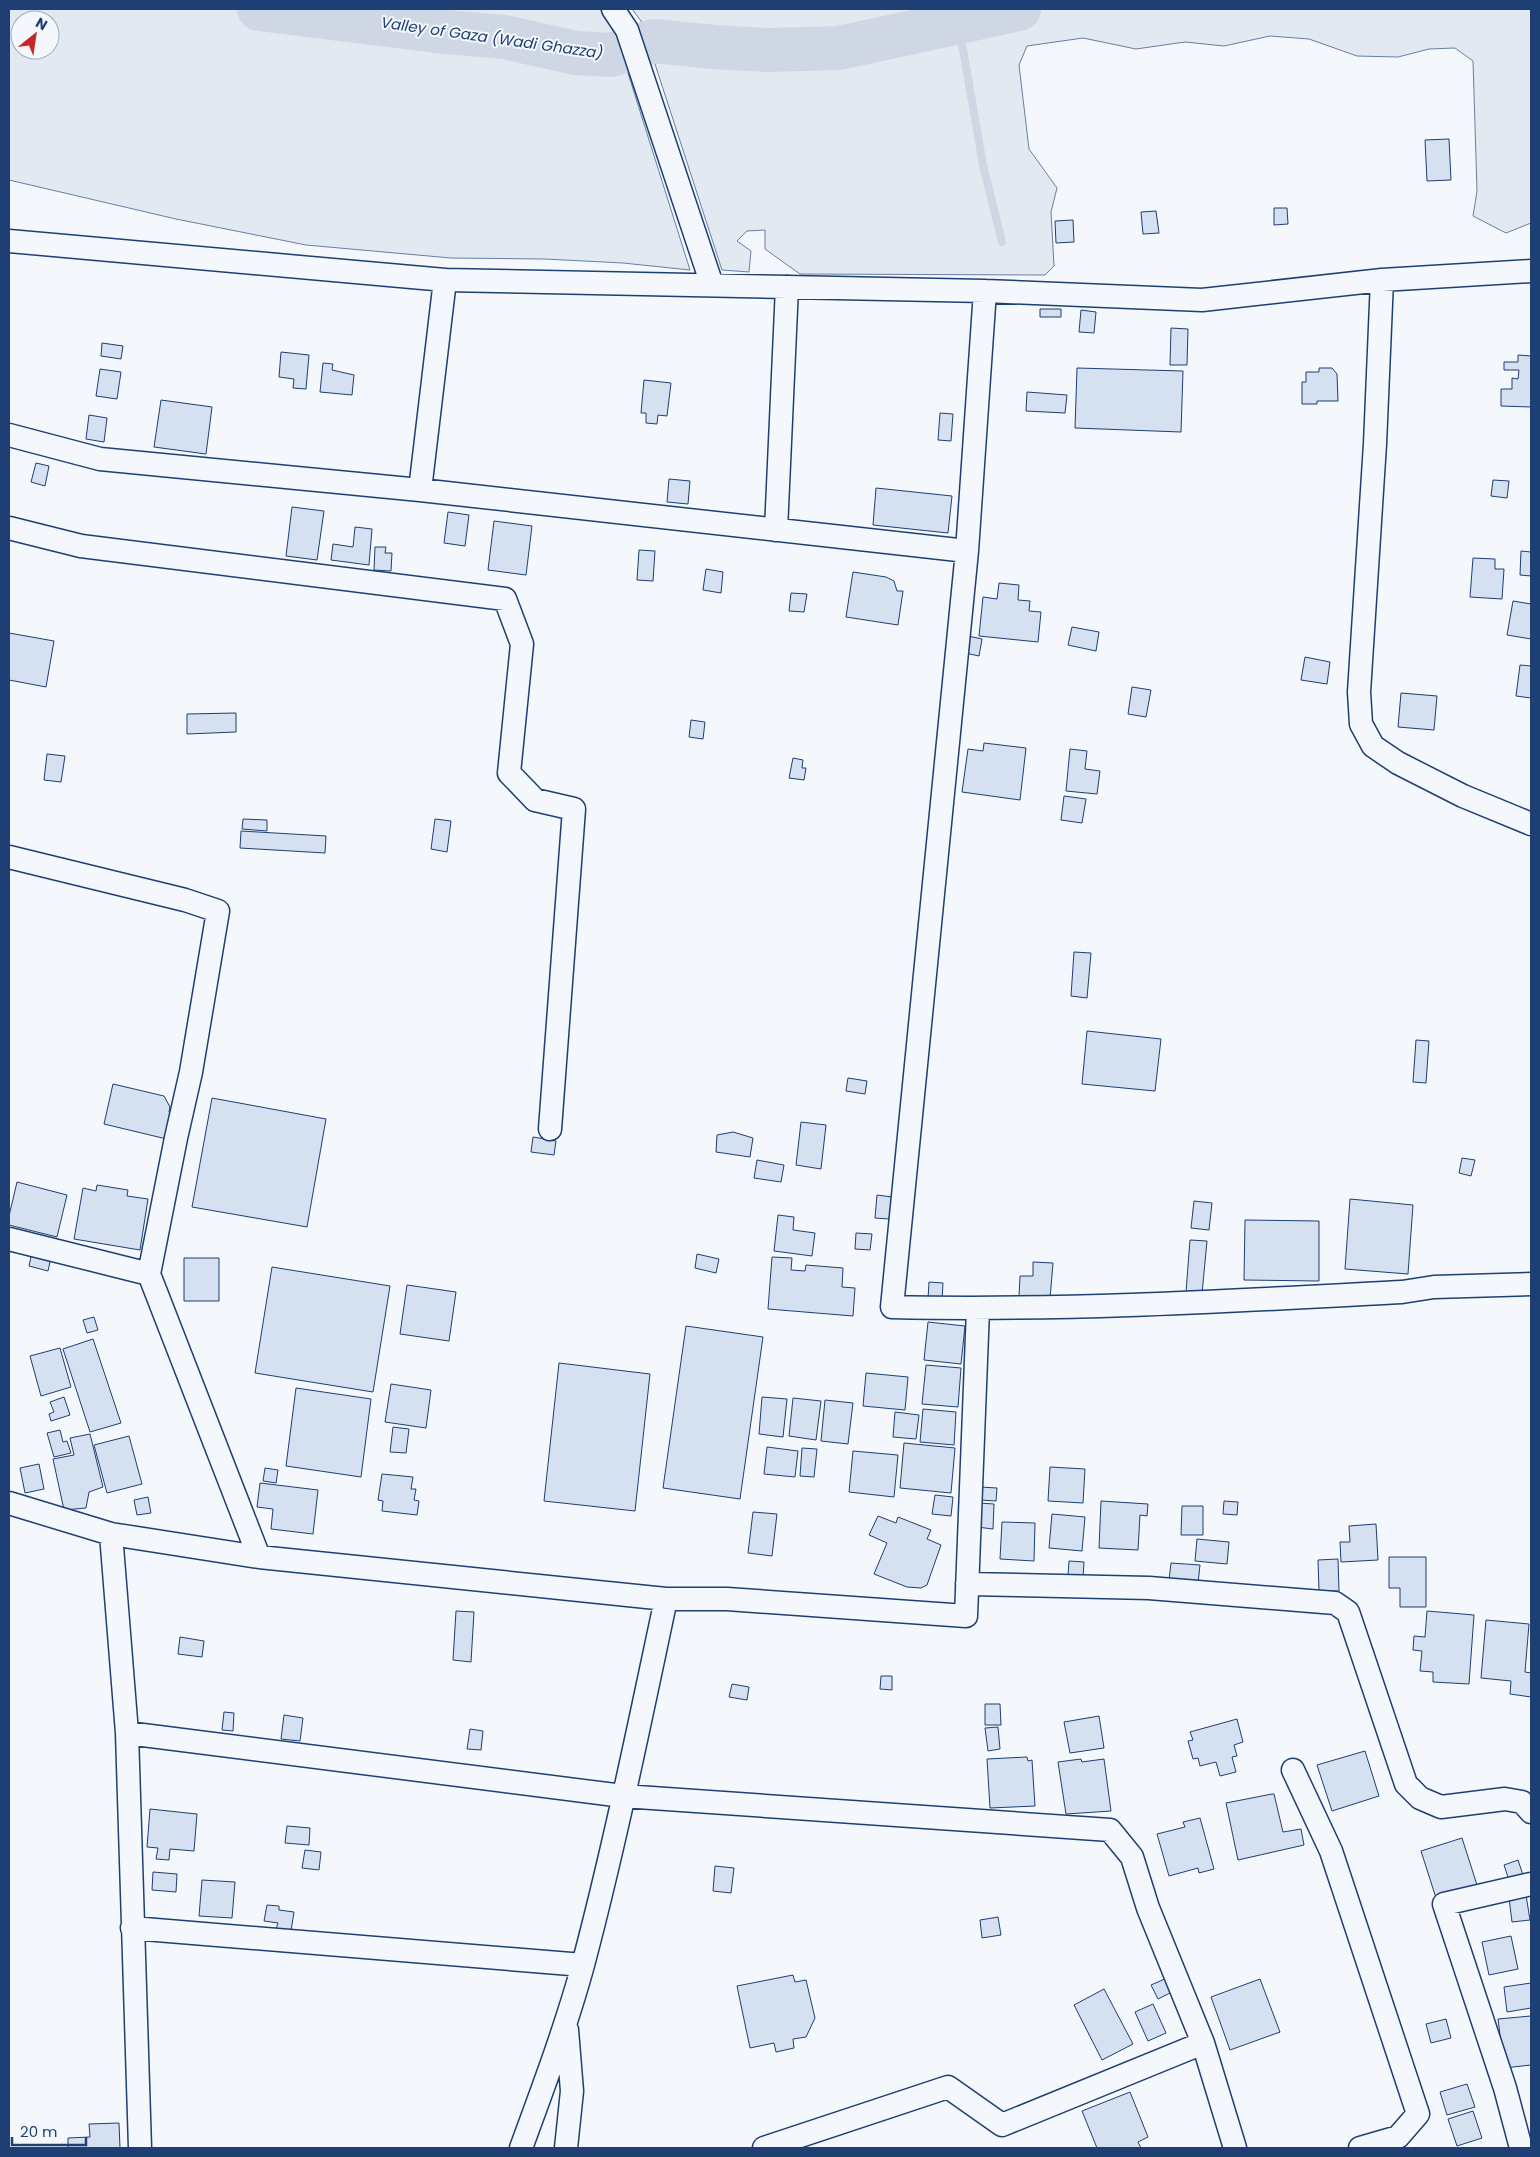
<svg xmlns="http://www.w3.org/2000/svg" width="1540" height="2157" font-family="Poppins,sans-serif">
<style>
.green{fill:#e3e9f0;stroke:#687fa3;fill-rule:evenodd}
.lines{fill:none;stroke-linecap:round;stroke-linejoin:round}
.stream{stroke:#cfd7e4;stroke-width:8}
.river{stroke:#cfd7e4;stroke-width:44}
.building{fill:#d5e0f0;stroke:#1d3f73}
.minor-casing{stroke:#1d3f73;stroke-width:25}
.minor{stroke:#f4f7fb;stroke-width:22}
.labels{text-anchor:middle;stroke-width:4;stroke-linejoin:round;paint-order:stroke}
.water-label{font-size:15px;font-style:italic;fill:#1d3f73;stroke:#f4f7fb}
</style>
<rect width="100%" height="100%" fill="#f4f7fb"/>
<path class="green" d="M 9,9 L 600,9 L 616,35 L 690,270 L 623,263 L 545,259 L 451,258 L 306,245 L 176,219 L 9,180 ZM 20,20 L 50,20 L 50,50 L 20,50 Z
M 632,9 L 1531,9 L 1531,223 L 1506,233 L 1473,216 L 1477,191 L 1473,61 L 1455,48 L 1429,49 L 1398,57 L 1357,56 L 1309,39 L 1270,36 L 1224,46 L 1185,42 L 1136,49 L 1083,38 L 1027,46 L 1019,65 L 1029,149 L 1057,188 L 1051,212 L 1054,266 L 1045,275 L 800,274 L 765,249 L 765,230 L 747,231 L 737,241 L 751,251 L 749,272 L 722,270 L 641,21 Z"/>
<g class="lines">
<path class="stream" d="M 955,23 L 963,49 L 983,165 L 1002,242"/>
<path class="river" d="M 259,9 L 436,31 L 504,37 L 576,53 L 611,55 L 654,41 L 714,47 L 767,50 L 839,48 L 1019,9"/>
</g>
<path class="building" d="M 1449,139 L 1451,180 L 1427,181 L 1425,140 Z
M 1274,208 L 1287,208 L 1288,224 L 1274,225 Z
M 1156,211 L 1159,233 L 1143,234 L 1141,212 Z
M 1073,220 L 1074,242 L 1056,243 L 1055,221 Z
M 1040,309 L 1061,309 L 1061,317 L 1040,317 Z
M 1081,310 L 1096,312 L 1094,333 L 1079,332 Z
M 1171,328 L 1188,329 L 1187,365 L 1170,365 Z
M 102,343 L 123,346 L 121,359 L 101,356 Z
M 281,352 L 309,355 L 306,389 L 293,388 L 294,379 L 279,377 Z
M 1518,355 L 1531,356 L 1531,407 L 1501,406 L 1501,389 L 1512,389 L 1512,378 L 1518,379 L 1519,370 L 1504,370 L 1504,362 L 1518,362 Z
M 323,363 L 333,364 L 332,370 L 354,375 L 352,395 L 320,392 Z
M 1077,368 L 1183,371 L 1181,432 L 1075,428 Z
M 1319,368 L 1332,368 L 1337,374 L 1338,401 L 1317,401 L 1317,404 L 1302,404 L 1302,382 L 1306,382 L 1306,372 L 1319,372 Z
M 100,369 L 121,372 L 117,399 L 96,396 Z
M 644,380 L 671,383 L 667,416 L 658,415 L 657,424 L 646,423 L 646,413 L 641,413 Z
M 1027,392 L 1067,395 L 1065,413 L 1026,411 Z
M 161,400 L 212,407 L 206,454 L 154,447 Z
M 940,413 L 953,414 L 951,441 L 938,440 Z
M 89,415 L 107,418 L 104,442 L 86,439 Z
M 36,463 L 49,466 L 45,486 L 31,482 Z
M 669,479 L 690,481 L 688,504 L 667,502 Z
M 1493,480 L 1509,481 L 1507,498 L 1491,496 Z
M 876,488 L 952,496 L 948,533 L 873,525 Z
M 292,507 L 324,511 L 317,560 L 286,556 Z
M 448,512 L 469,515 L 465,546 L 444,543 Z
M 494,521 L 532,526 L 526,575 L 488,570 Z
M 355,527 L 372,529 L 369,565 L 331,560 L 333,544 L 353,547 Z
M 375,547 L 386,547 L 385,553 L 392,553 L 391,571 L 374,570 Z
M 639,550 L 655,551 L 653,581 L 637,580 Z
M 1521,551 L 1531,552 L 1531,576 L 1520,575 Z
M 1473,558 L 1495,559 L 1495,569 L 1504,569 L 1502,599 L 1470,597 Z
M 706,569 L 723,572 L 721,593 L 703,590 Z
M 853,572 L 886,577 L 894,581 L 897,591 L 903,591 L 898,625 L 846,617 Z
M 999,583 L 1019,585 L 1018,600 L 1030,601 L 1029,611 L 1041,612 L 1038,642 L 979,636 L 983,597 L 997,599 Z
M 791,593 L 807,594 L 804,612 L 789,611 Z
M 1513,601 L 1531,604 L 1531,639 L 1507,635 Z
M 1072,627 L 1099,632 L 1096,651 L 1068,645 Z
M 9,633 L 54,641 L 46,687 L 9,680 Z
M 968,636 L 982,639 L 979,656 L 965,653 Z
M 1305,657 L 1330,662 L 1327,684 L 1301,680 Z
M 1520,665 L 1531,666 L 1531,698 L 1516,696 Z
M 1132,687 L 1151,690 L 1146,717 L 1128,714 Z
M 1401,693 L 1437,696 L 1434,730 L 1398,727 Z
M 236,713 L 236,732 L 187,734 L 187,714 Z
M 691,720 L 705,722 L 703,739 L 689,737 Z
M 984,743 L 1026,748 L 1020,800 L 962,792 L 968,749 L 983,751 Z
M 1070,749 L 1087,751 L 1085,769 L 1100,771 L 1097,794 L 1066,791 Z
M 47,754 L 65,756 L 61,782 L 44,780 Z
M 793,758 L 803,760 L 802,768 L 806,768 L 804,780 L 789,778 Z
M 1064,796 L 1086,799 L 1082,823 L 1061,820 Z
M 243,819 L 267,820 L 267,831 L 242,829 Z
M 435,819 L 451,821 L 447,852 L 431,849 Z
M 241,831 L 326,836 L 325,853 L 240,848 Z
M 1074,952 L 1091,953 L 1087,998 L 1071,996 Z
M 1087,1031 L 1161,1039 L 1155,1091 L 1082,1084 Z
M 1416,1040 L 1429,1041 L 1426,1083 L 1413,1082 Z
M 848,1078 L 867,1081 L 865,1094 L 846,1091 Z
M 113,1084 L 164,1096 L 170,1107 L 169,1112 L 181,1115 L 175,1141 L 104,1124 Z
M 212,1098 L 326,1119 L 307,1227 L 192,1207 Z
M 801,1122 L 826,1125 L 821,1169 L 796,1165 Z
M 733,1132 L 753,1138 L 750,1157 L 716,1152 L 717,1135 Z
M 533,1137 L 556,1141 L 554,1155 L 531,1152 Z
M 1462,1158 L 1475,1160 L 1471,1176 L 1459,1173 Z
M 757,1160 L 784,1165 L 781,1182 L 754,1178 Z
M 17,1182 L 67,1195 L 57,1237 L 9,1225 L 9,1216 Z
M 97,1185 L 128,1190 L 127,1196 L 148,1199 L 140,1250 L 74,1239 L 83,1188 L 96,1191 Z
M 877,1195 L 892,1197 L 889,1219 L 875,1218 Z
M 1350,1199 L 1413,1205 L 1408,1274 L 1345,1269 Z
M 1194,1201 L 1212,1203 L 1209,1230 L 1191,1228 Z
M 778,1215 L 794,1217 L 793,1230 L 815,1233 L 812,1256 L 774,1251 Z
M 1245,1220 L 1319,1221 L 1319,1281 L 1244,1280 Z
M 856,1233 L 872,1234 L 870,1250 L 855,1249 Z
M 1190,1240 L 1207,1241 L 1202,1294 L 1186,1292 Z
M 32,1252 L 51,1257 L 48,1271 L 29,1266 Z
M 697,1254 L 719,1259 L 716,1273 L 695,1268 Z
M 772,1257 L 792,1258 L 791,1270 L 805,1271 L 806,1265 L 843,1268 L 842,1287 L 855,1288 L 853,1316 L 768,1309 Z
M 184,1258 L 219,1258 L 219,1301 L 184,1301 Z
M 1033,1262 L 1053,1263 L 1050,1299 L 1019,1296 L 1020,1276 L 1033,1276 Z
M 272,1267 L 390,1286 L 373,1392 L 255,1373 Z
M 929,1282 L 943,1283 L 942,1300 L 928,1299 Z
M 407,1285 L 456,1292 L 449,1341 L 400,1334 Z
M 94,1317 L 98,1330 L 87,1333 L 83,1320 Z
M 928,1322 L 965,1326 L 961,1364 L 924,1360 Z
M 686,1326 L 763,1337 L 740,1499 L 663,1488 Z
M 93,1339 L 121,1423 L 90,1432 L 63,1349 Z
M 60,1348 L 71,1387 L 41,1396 L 30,1356 Z
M 559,1363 L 650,1374 L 635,1511 L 544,1501 Z
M 926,1365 L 961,1368 L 958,1407 L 922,1404 Z
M 866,1373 L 908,1377 L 905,1410 L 863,1406 Z
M 391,1384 L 431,1390 L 426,1428 L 385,1422 Z
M 296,1388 L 371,1399 L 361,1477 L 286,1466 Z
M 64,1397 L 70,1415 L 51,1421 L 49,1414 L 54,1412 L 50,1402 Z
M 762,1397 L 787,1399 L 783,1437 L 759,1434 Z
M 793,1398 L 821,1401 L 816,1440 L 789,1436 Z
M 825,1400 L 853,1403 L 848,1444 L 821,1441 Z
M 923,1409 L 956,1412 L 954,1445 L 920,1442 Z
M 895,1412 L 919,1415 L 916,1439 L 893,1437 Z
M 393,1427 L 409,1429 L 406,1453 L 390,1452 Z
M 60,1430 L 63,1442 L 67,1441 L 71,1453 L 54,1457 L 47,1433 Z
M 90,1434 L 103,1487 L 89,1492 L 86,1508 L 64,1510 L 53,1459 L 74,1455 L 70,1438 Z
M 129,1436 L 142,1484 L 107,1493 L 94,1445 Z
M 904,1443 L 955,1448 L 951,1493 L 900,1488 Z
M 767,1447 L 798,1451 L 795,1477 L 764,1474 Z
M 802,1448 L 817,1449 L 814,1477 L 800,1476 Z
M 853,1451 L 898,1455 L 894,1497 L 849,1492 Z
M 39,1464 L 44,1489 L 25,1493 L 20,1468 Z
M 1050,1467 L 1085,1469 L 1083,1503 L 1048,1501 Z
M 265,1468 L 278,1470 L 276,1483 L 263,1481 Z
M 382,1474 L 413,1477 L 411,1489 L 416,1489 L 414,1500 L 419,1501 L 417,1515 L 382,1511 L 383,1501 L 378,1500 Z
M 260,1483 L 318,1490 L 313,1534 L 271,1529 L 273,1509 L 257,1507 Z
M 980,1487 L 997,1488 L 996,1501 L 980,1500 Z
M 935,1495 L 953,1497 L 951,1516 L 932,1514 Z
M 148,1497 L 151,1513 L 137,1515 L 134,1500 Z
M 1101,1501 L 1148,1504 L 1147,1516 L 1140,1515 L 1138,1550 L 1099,1548 Z
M 1224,1501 L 1238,1502 L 1237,1515 L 1223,1514 Z
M 979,1503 L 994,1504 L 993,1529 L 977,1527 Z
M 1182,1506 L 1203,1506 L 1203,1535 L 1181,1535 Z
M 753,1512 L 777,1514 L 772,1556 L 748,1553 Z
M 1052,1514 L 1085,1517 L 1082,1551 L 1049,1548 Z
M 878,1516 L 896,1523 L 898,1517 L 931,1530 L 927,1539 L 941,1545 L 927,1585 L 921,1588 L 907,1587 L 874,1574 L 887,1543 L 869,1535 Z
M 1002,1522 L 1035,1523 L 1034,1561 L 1000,1559 Z
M 1376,1524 L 1378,1560 L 1341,1562 L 1340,1542 L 1350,1542 L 1349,1526 Z
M 1197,1539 L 1229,1542 L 1227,1564 L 1195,1561 Z
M 1389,1557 L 1426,1557 L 1426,1607 L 1400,1607 L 1400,1588 L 1389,1588 Z
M 1338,1559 L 1339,1591 L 1319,1591 L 1318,1560 Z
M 1069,1561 L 1084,1562 L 1083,1577 L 1068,1576 Z
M 1171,1563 L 1200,1565 L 1198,1583 L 1169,1580 Z
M 456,1611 L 474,1612 L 471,1662 L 453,1660 Z
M 1427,1611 L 1474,1615 L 1469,1684 L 1433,1682 L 1433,1672 L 1420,1671 L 1422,1651 L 1413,1650 L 1414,1636 L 1425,1637 Z
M 1486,1620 L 1529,1624 L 1525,1672 L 1531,1673 L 1531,1697 L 1510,1694 L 1511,1681 L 1481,1678 Z
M 180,1637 L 204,1641 L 202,1657 L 178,1654 Z
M 881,1676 L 892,1676 L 892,1690 L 880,1689 Z
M 732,1684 L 749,1687 L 747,1700 L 729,1697 Z
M 985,1704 L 1000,1704 L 1001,1725 L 985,1725 Z
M 224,1712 L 234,1713 L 233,1731 L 222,1730 Z
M 284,1715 L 303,1718 L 300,1741 L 281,1739 Z
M 1099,1716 L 1104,1748 L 1070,1753 L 1064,1722 Z
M 1237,1719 L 1243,1742 L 1234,1745 L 1237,1756 L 1232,1757 L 1236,1772 L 1220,1776 L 1216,1762 L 1200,1766 L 1198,1758 L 1193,1759 L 1188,1741 L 1193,1740 L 1190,1732 Z
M 998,1727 L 1000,1749 L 988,1751 L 985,1728 Z
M 470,1729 L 483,1731 L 481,1750 L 467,1749 Z
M 1365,1751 L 1379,1796 L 1332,1811 L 1317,1765 Z
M 1027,1757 L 1028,1761 L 1032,1760 L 1035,1806 L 990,1808 L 987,1759 Z
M 1081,1759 L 1082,1762 L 1104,1759 L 1111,1811 L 1066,1814 L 1058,1762 Z
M 1272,1794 L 1274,1794 L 1283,1832 L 1301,1829 L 1304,1845 L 1238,1860 L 1226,1803 Z
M 150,1809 L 197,1814 L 194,1851 L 170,1849 L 169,1860 L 156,1859 L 158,1848 L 147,1847 Z
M 1200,1818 L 1214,1869 L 1199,1873 L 1198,1868 L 1169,1876 L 1157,1834 L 1185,1827 L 1183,1822 Z
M 287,1826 L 310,1828 L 309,1845 L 285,1843 Z
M 1462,1838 L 1477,1885 L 1436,1898 L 1421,1851 Z
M 305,1850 L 321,1852 L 319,1870 L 302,1868 Z
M 1518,1860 L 1524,1878 L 1510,1883 L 1504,1865 Z
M 715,1866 L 734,1868 L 731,1893 L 713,1891 Z
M 153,1872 L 177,1874 L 176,1892 L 152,1890 Z
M 202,1880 L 235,1882 L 232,1918 L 199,1916 Z
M 1526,1895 L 1530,1920 L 1512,1922 L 1509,1898 Z
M 267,1905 L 279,1906 L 279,1910 L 294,1912 L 291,1931 L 276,1929 L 278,1923 L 264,1921 Z
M 998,1917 L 1001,1935 L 982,1938 L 980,1920 Z
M 1511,1936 L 1518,1969 L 1489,1975 L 1482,1942 Z
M 793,1975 L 795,1982 L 806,1980 L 815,2018 L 806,2037 L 793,2039 L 794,2048 L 776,2052 L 774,2043 L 750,2048 L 737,1986 Z
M 1167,1978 L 1174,1991 L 1158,1999 L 1151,1985 Z
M 1260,1979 L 1280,2032 L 1230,2050 L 1211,1997 Z
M 1531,1983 L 1531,2008 L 1507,2012 L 1504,1987 Z
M 1104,1989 L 1133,2044 L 1102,2060 L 1074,2005 Z
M 1153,2004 L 1166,2033 L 1148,2041 L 1135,2012 Z
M 1531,2016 L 1531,2065 L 1504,2068 L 1498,2019 Z
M 1446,2019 L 1451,2038 L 1431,2043 L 1426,2024 Z
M 1467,2084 L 1475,2107 L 1447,2115 L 1440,2092 Z
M 1130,2092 L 1148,2137 L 1138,2142 L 1141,2148 L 1097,2148 L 1082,2111 Z
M 1473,2111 L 1482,2138 L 1457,2146 L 1448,2119 Z
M 119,2123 L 120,2148 L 68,2148 L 68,2138 L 90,2137 L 89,2124 Z"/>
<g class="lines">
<defs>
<path id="minor" d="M 613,9 L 627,30 L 712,285
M 9,241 L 445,280 L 985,291 L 1202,300 L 1382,280 L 1531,271
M 1382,280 L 1375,444 L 1359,692 L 1361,724 L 1373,746 L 1398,763 L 1463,796 L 1531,824
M 985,291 L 967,551 L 892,1307 C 1062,1311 1232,1301 1402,1292 L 1434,1287 L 1531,1284
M 9,435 L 100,459 L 420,490 L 967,551
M 420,490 L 445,280
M 9,528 L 81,546 L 505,599 L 522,644 L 509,773 L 535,800 L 574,809 L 550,1129
M 776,530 L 787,287
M 9,857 L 185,900 L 218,911 L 191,1072 L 176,1138 L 149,1274 L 259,1557
M 9,1239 L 149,1274
M 9,1503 L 111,1534 L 259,1557 L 666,1599 L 727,1599 L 966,1616 L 978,1309
M 111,1534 L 127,1733 L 140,2148
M 967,1584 L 1149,1588 L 1335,1603 L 1348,1612 L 1406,1784 L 1420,1798 L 1441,1807 L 1505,1799 L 1522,1802 L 1531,1812
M 127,1733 L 623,1796 L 1110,1830 L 1132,1857 L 1148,1908 L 1203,2043 L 1235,2148
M 1293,1770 L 1331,1851 L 1418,2114 L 1398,2137 L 1360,2148
M 132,1928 L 583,1965
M 521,2148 C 543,2088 566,2027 583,1965 C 615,1844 640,1721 666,1599
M 566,2148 L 572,2091 L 567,2030
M 764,2148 L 948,2087 L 1002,2125 L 1203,2043
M 1521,2148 L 1505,2088 L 1444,1904 L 1531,1884"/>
</defs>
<use href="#minor" class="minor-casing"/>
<use href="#minor" class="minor"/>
</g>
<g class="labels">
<g class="water-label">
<text transform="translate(492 38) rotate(8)" y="5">Valley of Gaza (Wadi Ghazza)</text>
</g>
</g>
<rect width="1540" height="2157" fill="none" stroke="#1d3f73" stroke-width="20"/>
<g transform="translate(35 35) rotate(30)"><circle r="24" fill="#f4f7fb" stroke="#9eadc5"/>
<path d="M0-4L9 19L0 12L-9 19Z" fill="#c62828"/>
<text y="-8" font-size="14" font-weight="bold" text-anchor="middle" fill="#1d3f73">N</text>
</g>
<path d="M12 2137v8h74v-8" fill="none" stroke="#1d3f73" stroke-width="2.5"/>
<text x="20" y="2137" font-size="15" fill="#1d3f73" stroke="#f4f7fb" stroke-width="4" paint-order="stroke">20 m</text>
</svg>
